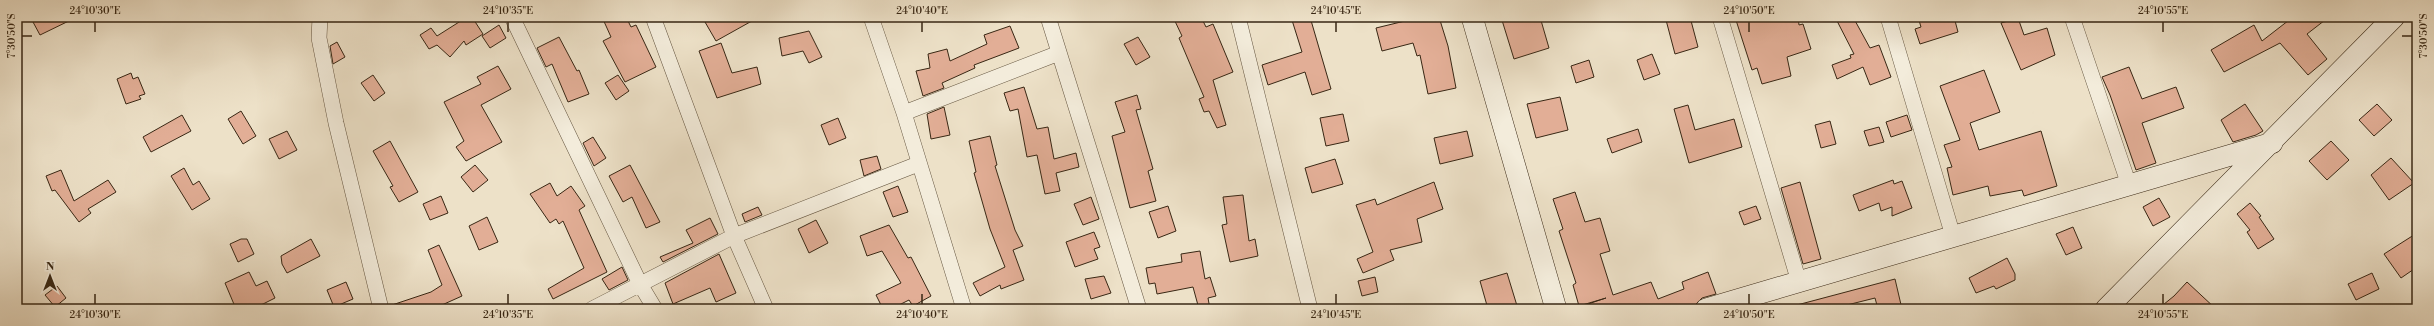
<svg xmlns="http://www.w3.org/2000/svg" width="2434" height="326" font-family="'Libre Bodoni',serif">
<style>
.building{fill:#e2ae96;stroke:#382714}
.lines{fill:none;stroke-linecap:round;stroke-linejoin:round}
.street-casing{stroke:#655641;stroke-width:16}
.secondary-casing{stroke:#382714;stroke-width:22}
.street{stroke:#f3ecdb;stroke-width:15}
.secondary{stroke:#f3ecdb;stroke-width:21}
.ticks{fill:none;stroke:#382714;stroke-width:1.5}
.neatline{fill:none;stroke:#382714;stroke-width:1.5}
.ticks-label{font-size:10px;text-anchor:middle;fill:#382714}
</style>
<rect width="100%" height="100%" fill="#ede1c8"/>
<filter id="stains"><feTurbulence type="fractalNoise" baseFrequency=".005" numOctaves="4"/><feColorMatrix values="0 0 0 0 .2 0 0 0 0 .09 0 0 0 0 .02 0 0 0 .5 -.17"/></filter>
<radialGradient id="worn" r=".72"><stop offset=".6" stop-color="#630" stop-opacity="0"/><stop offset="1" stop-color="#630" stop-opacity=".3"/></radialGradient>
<path class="building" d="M 43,17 L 77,17 L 40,35 L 33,22 Z
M 467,17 L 472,17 L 483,34 L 466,45 L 464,41 L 450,57 L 437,45 L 429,49 L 420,35 L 431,28 L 437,36 Z
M 602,17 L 626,17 L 631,27 L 636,25 L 656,67 L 625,82 L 603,41 L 611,37 Z
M 714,17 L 759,17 L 716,41 L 705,22 Z
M 1173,17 L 1201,17 L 1206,27 L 1213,24 L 1233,72 L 1213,80 L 1226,125 L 1217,128 L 1209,111 L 1204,112 L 1199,99 L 1204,97 L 1179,38 L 1182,36 Z
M 1291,17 L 1310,17 L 1331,89 L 1312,95 L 1305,72 L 1268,85 L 1262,65 L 1302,52 Z
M 1408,17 L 1439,17 L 1448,46 L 1456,88 L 1428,94 L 1420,55 L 1417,56 L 1413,43 L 1382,51 L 1376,28 L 1409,20 Z
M 1501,17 L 1540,17 L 1549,48 L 1514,59 Z
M 1677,17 L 1690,17 L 1698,47 L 1675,54 L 1666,20 Z
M 1735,17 L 1798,17 L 1799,25 L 1803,24 L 1811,49 L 1787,57 L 1791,76 L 1762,84 L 1757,68 L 1752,70 Z
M 1835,17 L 1853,17 L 1870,48 L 1879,45 L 1891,77 L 1870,85 L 1863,67 L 1837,79 L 1832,65 L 1851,58 L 1850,55 L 1854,54 Z
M 1918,17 L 1954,17 L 1958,32 L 1920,44 L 1915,29 L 1921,27 Z
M 2293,17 L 2329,17 L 2307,34 L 2327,59 L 2308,75 L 2280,43 L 2224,72 L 2211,50 L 2254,25 L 2262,41 Z
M 2018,18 L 2024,35 L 2047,28 L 2055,55 L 2021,70 L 2001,23 Z
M 499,25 L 506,38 L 490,48 L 482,36 Z
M 1010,26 L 1019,48 L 974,65 L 975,68 L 942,83 L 944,88 L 923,96 L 916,71 L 930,68 L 928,54 L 947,49 L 950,61 L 987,44 L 984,35 Z
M 809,31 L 822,57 L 809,63 L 803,51 L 782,56 L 779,38 Z
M 559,37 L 577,71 L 579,70 L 589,94 L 568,102 L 552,64 L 546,67 L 537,48 Z
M 1138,37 L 1150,57 L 1136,65 L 1124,44 Z
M 337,42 L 345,57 L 333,64 L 330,46 Z
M 721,43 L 732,73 L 757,67 L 761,84 L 717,98 L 699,51 Z
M 1652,54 L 1660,74 L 1644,80 L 1637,60 Z
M 1589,60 L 1594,77 L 1576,83 L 1571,66 Z
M 498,66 L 511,89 L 481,105 L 502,142 L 466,161 L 456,147 L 464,141 L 444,102 L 481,84 L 477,77 Z
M 2129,67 L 2142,99 L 2176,87 L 2184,108 L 2142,123 L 2156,163 L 2136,170 L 2110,95 L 2102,77 Z
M 1984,70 L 2000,112 L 1970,123 L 1979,150 L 2041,131 L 2057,186 L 2024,196 L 2022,190 L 1990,196 L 1988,186 L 1953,195 L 1947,168 L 1952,167 L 1944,145 L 1960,140 L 1940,86 Z
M 131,73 L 133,79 L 138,77 L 145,94 L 139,96 L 141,99 L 126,104 L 117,79 Z
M 373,75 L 385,93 L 374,101 L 361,83 Z
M 618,75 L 629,91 L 616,100 L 605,83 Z
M 1024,87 L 1037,129 L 1048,127 L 1054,159 L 1076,153 L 1079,167 L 1056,173 L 1060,191 L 1045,194 L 1037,155 L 1027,157 L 1018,109 L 1010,111 L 1004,93 Z
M 1137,95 L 1141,109 L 1136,110 L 1153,169 L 1148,171 L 1156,201 L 1130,208 L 1112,136 L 1125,132 L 1115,102 Z
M 1560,97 L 1568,130 L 1536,138 L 1527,104 Z
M 2245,104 L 2263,131 L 2256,135 L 2233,142 L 2221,120 Z
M 2377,104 L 2392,120 L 2374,136 L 2359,120 Z
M 1688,105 L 1695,130 L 1734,119 L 1742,147 L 1689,163 L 1674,109 Z
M 944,107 L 950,135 L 931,139 L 927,114 Z
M 241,111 L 256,136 L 243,144 L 228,119 Z
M 1343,114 L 1349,141 L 1326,146 L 1320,118 Z
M 182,115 L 191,131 L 151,152 L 143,137 Z
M 1907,115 L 1912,130 L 1891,137 L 1886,122 Z
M 838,118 L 846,138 L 829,145 L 821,125 Z
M 1830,121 L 1836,144 L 1821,148 L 1815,125 Z
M 1879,127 L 1884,142 L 1869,146 L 1864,131 Z
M 1638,129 L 1642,142 L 1612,153 L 1607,139 Z
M 287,131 L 297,150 L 279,159 L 269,139 Z
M 1467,131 L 1473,156 L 1440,164 L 1434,138 Z
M 990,136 L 997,165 L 995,166 L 1015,230 L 1023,246 L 1013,250 L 1024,280 L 1001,289 L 1000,285 L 980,296 L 973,283 L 1005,267 L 990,229 L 974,173 L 976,172 L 969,141 Z
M 593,137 L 606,158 L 594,166 L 583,143 Z
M 390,141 L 418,192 L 399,202 L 390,187 L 393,186 L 373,151 Z
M 2331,141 L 2349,160 L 2327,180 L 2309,161 Z
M 877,156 L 881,169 L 864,176 L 860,160 Z
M 2391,158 L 2414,183 L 2389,200 L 2371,175 Z
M 1335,159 L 1343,184 L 1312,193 L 1305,168 Z
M 475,165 L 488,180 L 473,192 L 461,177 Z
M 630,165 L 660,222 L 646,228 L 632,197 L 623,202 L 609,176 Z
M 184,168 L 193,185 L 199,181 L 210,199 L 192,210 L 171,176 Z
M 61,170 L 74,201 L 108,180 L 116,192 L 88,209 L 91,213 L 79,222 L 55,190 L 52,191 L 46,176 Z
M 1893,180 L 1894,184 L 1902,181 L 1912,208 L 1892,216 L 1892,207 L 1881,211 L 1879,203 L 1859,211 L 1853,195 Z
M 1434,182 L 1443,209 L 1417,219 L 1422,242 L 1390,250 L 1394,260 L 1363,273 L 1357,259 L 1373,252 L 1356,205 L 1375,199 L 1377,205 Z
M 1800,182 L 1821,259 L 1803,264 L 1781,188 Z
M 550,183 L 557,196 L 571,186 L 585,206 L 579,210 L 607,272 L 553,299 L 548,289 L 584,268 L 563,221 L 559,224 L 556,219 L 550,223 L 530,194 Z
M 898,186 L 908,212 L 893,217 L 883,192 Z
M 1575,192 L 1585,222 L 1600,218 L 1610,251 L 1600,254 L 1613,295 L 1651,282 L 1658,299 L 1684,289 L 1682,282 L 1708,272 L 1716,294 L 1702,298 L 1695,305 L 1684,309 L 1580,309 L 1579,307 L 1606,298 L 1579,306 L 1573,285 L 1576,283 L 1559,231 L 1563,229 L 1553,199 Z
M 1243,195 L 1249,241 L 1255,239 L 1258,256 L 1230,262 L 1222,225 L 1227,224 L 1223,197 Z
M 441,196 L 448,213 L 430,220 L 423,204 Z
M 1091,197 L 1099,219 L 1083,225 L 1074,204 Z
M 2159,198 L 2170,217 L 2153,226 L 2143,207 Z
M 2250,203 L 2261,216 L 2259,217 L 2274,239 L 2258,249 L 2247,232 L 2250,230 L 2237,214 Z
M 1168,206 L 1176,231 L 1158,238 L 1149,212 Z
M 1756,206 L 1761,219 L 1744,225 L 1739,212 Z
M 758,207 L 762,215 L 745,222 L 742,214 Z
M 487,217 L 498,242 L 479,250 L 469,226 Z
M 710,218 L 718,234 L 663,262 L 660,257 L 693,243 L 686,230 Z
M 816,220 L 828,243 L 809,253 L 798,229 Z
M 889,225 L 908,258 L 911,257 L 931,296 L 913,306 L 909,300 L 891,309 L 883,309 L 876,295 L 901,283 L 882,251 L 867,256 L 860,236 Z
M 2073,227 L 2082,248 L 2066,255 L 2056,234 Z
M 1094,232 L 1100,247 L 1094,249 L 1098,259 L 1075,267 L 1066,242 Z
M 2417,233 L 2417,267 L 2401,278 L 2384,254 Z
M 241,239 L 247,239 L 254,254 L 238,262 L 230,244 Z
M 311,239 L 320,256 L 287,273 L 282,264 L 281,256 Z
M 439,245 L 462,296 L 433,309 L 390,309 L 389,306 L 431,292 L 442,285 L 428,250 Z
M 1200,251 L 1205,279 L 1210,277 L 1216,296 L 1208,298 L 1210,309 L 1199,309 L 1193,287 L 1157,294 L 1155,283 L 1149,284 L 1146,268 L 1182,262 L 1181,254 Z
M 719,254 L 736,293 L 716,302 L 710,288 L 673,304 L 665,283 Z
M 2007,258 L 2015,274 L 2015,280 L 1996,289 L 1994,286 L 1976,293 L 1969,278 Z
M 622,267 L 628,280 L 609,290 L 602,279 Z
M 249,272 L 256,286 L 267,281 L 275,298 L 253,309 L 236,309 L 225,283 Z
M 1507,273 L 1518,309 L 1488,309 L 1480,281 Z
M 2372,273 L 2379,289 L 2356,300 L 2348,284 Z
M 1104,276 L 1111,293 L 1091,299 L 1085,279 Z
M 1375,277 L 1378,292 L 1362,296 L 1358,281 Z
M 1895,279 L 1902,309 L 1878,309 L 1875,298 L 1847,305 L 1848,309 L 1797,309 L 1797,305 Z
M 346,282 L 353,299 L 334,307 L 327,290 Z
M 2187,282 L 2216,309 L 2158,309 L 2174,296 Z
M 57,286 L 66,298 L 55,307 L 45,295 Z"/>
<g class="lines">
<defs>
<path id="street" d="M 320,17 L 319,38 L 336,123 L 381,309
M 512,17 L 640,284 L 655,309
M 653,17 L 734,236 L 766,309
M 871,17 L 904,113 L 964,309
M 1048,17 L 1139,309
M 1238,17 L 1310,309
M 1720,17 L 1799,282
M 1888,17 L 1953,236
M 2072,17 L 2129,185
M 904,113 L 1059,53
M 592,309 L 734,236 L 918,164"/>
<path id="secondary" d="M 1472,17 L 1556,309
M 1706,309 L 2272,143
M 2106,309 L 2394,17"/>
</defs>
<use href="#street" class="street-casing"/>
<use href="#secondary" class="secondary-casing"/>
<use href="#street" class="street"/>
<use href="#secondary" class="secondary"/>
</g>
<path class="ticks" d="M 95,22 L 95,32M 508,22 L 508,32M 922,22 L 922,32M 1336,22 L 1336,32M 1749,22 L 1749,32M 2163,22 L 2163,32M 22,36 L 32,36M 2402,36 L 2412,36M 95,294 L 95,304M 508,294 L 508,304M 922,294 L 922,304M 1336,294 L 1336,304M 1749,294 L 1749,304M 2163,294 L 2163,304"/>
<rect width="2434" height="326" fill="none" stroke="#ede1c8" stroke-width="44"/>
<g transform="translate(50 276)" stroke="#f3ecdb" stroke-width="3" paint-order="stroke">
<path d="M0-3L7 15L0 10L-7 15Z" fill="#382714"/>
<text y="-6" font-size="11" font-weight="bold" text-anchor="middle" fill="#382714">N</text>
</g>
<rect x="22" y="22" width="2390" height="282" class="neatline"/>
<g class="ticks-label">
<text x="95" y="14">24°10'30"E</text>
<text x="508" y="14">24°10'35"E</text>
<text x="922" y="14">24°10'40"E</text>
<text x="1336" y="14">24°10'45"E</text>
<text x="1749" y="14">24°10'50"E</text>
<text x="2163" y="14">24°10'55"E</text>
<text transform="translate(11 36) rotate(-90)" y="4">7°30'50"S</text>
<text transform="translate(2423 36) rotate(-90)" y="4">7°30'50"S</text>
<text x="95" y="318">24°10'30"E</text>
<text x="508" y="318">24°10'35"E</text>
<text x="922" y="318">24°10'40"E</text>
<text x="1336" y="318">24°10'45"E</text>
<text x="1749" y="318">24°10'50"E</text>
<text x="2163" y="318">24°10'55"E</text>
</g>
<rect width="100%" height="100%" filter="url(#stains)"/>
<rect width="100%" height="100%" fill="url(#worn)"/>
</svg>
